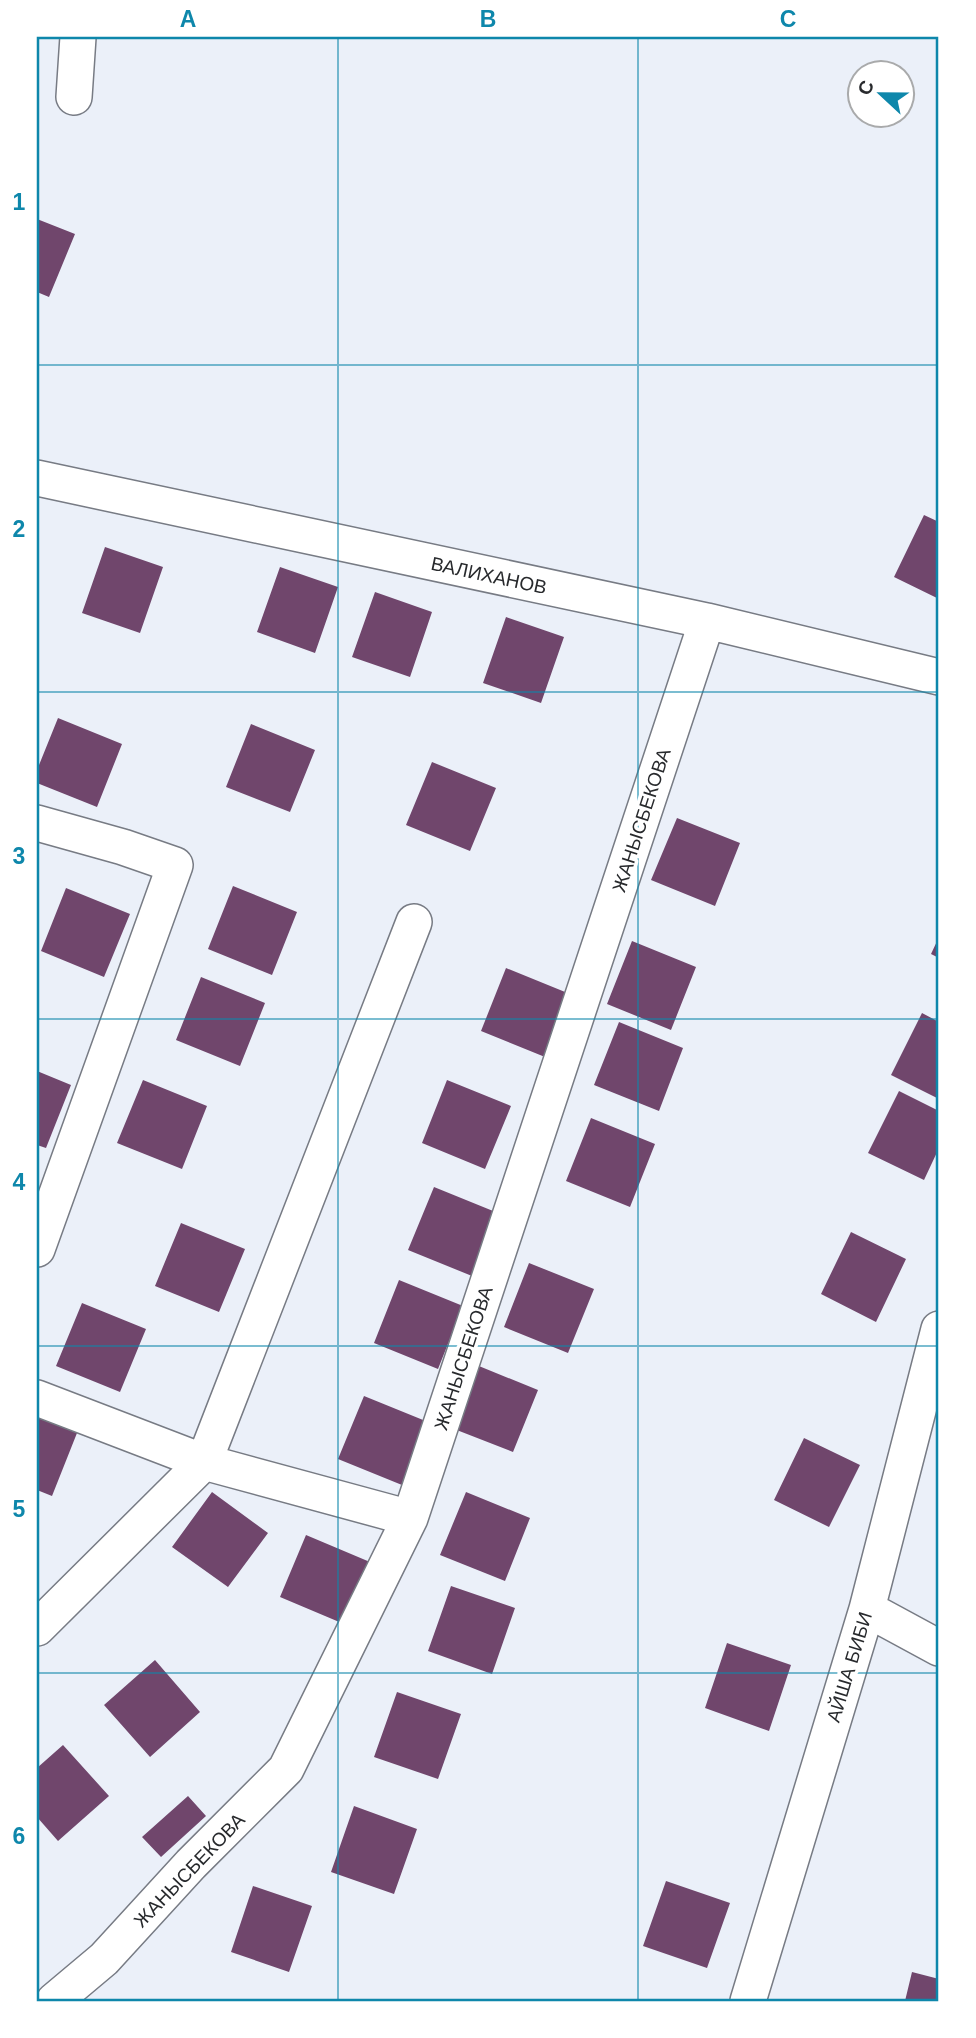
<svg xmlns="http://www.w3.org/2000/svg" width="976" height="2038" font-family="Arial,sans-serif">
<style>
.building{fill:#70466c}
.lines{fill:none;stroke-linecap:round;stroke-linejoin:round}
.minor-casing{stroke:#777b84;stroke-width:38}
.minor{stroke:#fff;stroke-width:35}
.grid{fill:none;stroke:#0e87ab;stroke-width:2;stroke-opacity:0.55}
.labels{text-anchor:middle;stroke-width:7;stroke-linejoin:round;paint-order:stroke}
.street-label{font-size:19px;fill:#282a2d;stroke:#fff}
.neatline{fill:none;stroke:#0e87ab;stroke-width:2.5}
.grid-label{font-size:23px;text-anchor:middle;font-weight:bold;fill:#0e87ab}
</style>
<rect width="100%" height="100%" fill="#ebf0f9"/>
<path class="building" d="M 37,219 L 75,234 L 49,297 L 37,292 Z
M 924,515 L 939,522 L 939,599 L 894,577 Z
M 105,547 L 163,567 L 140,633 L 82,613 Z
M 280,567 L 338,587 L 315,653 L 257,632 Z
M 375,592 L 432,612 L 410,677 L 352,657 Z
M 506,617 L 564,637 L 541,703 L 483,683 Z
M 58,718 L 122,744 L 97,807 L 37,783 L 37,770 Z
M 251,724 L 315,750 L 290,812 L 226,787 Z
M 432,762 L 496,788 L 470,851 L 406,825 Z
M 677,818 L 740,843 L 715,906 L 651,880 Z
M 233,886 L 297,912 L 272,975 L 208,949 Z
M 66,888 L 130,914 L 104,977 L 41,951 Z
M 939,937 L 939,958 L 931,954 Z
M 632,941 L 696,967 L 671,1030 L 607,1004 Z
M 506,968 L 570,994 L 545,1057 L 481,1031 Z
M 201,977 L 265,1003 L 240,1066 L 176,1040 Z
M 922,1013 L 939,1022 L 939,1099 L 891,1075 Z
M 619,1022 L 683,1048 L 659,1111 L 594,1085 Z
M 37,1071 L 71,1085 L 46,1148 L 37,1145 Z
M 143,1080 L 207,1106 L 182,1169 L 117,1143 Z
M 447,1080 L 511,1106 L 485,1169 L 422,1143 Z
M 899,1091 L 939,1111 L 939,1148 L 924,1180 L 868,1153 Z
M 591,1118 L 655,1144 L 630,1207 L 566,1181 Z
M 434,1187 L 498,1213 L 472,1276 L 408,1250 Z
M 181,1223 L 245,1249 L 219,1312 L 155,1286 Z
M 851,1232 L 906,1259 L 876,1322 L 821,1294 Z
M 529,1263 L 594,1289 L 568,1353 L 504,1327 Z
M 399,1280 L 463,1306 L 438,1369 L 374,1343 Z
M 82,1303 L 146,1329 L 120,1392 L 56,1366 Z
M 474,1364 L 538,1390 L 513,1452 L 449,1427 Z
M 364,1396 L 428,1422 L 402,1485 L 338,1459 Z
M 37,1417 L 77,1433 L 52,1496 L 37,1490 Z
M 804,1438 L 860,1465 L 829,1527 L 774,1500 Z
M 212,1492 L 268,1533 L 228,1587 L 172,1547 Z
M 466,1492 L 530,1518 L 505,1581 L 440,1555 Z
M 306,1535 L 370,1562 L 344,1624 L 280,1597 Z
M 451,1586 L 515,1608 L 492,1674 L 428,1651 Z
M 727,1643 L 791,1665 L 769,1731 L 705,1708 Z
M 155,1660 L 200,1712 L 150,1757 L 104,1705 Z
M 397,1692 L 461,1714 L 438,1779 L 374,1757 Z
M 63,1745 L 109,1796 L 58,1841 L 37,1817 L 37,1768 Z
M 188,1796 L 206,1816 L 161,1857 L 142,1837 Z
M 354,1806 L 417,1829 L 394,1894 L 331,1872 Z
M 666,1881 L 730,1903 L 707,1968 L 643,1946 Z
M 253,1886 L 312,1906 L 289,1972 L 231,1952 Z
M 912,1972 L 939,1979 L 939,2001 L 905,2001 Z"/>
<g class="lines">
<defs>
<path id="minor" d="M 74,97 L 78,37
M 37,478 L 707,621 L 939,677
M 37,823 L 123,847 L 175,865 L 37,1249
M 37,1398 L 204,1462 L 410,1518
M 867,1609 L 939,1648
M 37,1628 L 204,1462 L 414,922
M 54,2001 L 104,1959 L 191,1864 L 286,1769 L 410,1518 L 707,621
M 748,2001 L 867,1609 L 939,1329"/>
</defs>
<use href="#minor" class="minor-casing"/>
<use href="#minor" class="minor"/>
</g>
<path class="grid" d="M 338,37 L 338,2001M 638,37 L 638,2001M 37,365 L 939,365M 37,692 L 939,692M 37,1019 L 939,1019M 37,1346 L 939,1346M 37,1673 L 939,1673"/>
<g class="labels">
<g class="street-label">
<text transform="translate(489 575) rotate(12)" y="7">ВАЛИХАНОВ</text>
<text transform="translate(641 820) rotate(-72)" y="7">ЖАНЫСБЕКОВА</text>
<text transform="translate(463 1358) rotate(-72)" y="7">ЖАНЫСБЕКОВА</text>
<text transform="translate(849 1667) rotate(-73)" y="7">АЙША БИБИ</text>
<text transform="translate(189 1870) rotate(-46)" y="7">ЖАНЫСБЕКОВА</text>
</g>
</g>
<rect width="976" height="2038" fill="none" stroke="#ffffff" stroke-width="77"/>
<g transform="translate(881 94) rotate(292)"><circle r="33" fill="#ffffff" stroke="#a9aaab" stroke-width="2"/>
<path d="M0-5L12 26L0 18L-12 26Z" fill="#0e87ab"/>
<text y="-10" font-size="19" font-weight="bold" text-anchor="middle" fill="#282a2d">С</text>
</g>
<rect x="38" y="38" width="899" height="1962" class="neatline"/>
<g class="grid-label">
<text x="188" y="27">A</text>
<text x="488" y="27">B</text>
<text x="788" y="27">C</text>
<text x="19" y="210">1</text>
<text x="19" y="537">2</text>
<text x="19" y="864">3</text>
<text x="19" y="1190">4</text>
<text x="19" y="1517">5</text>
<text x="19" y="1844">6</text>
</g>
</svg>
